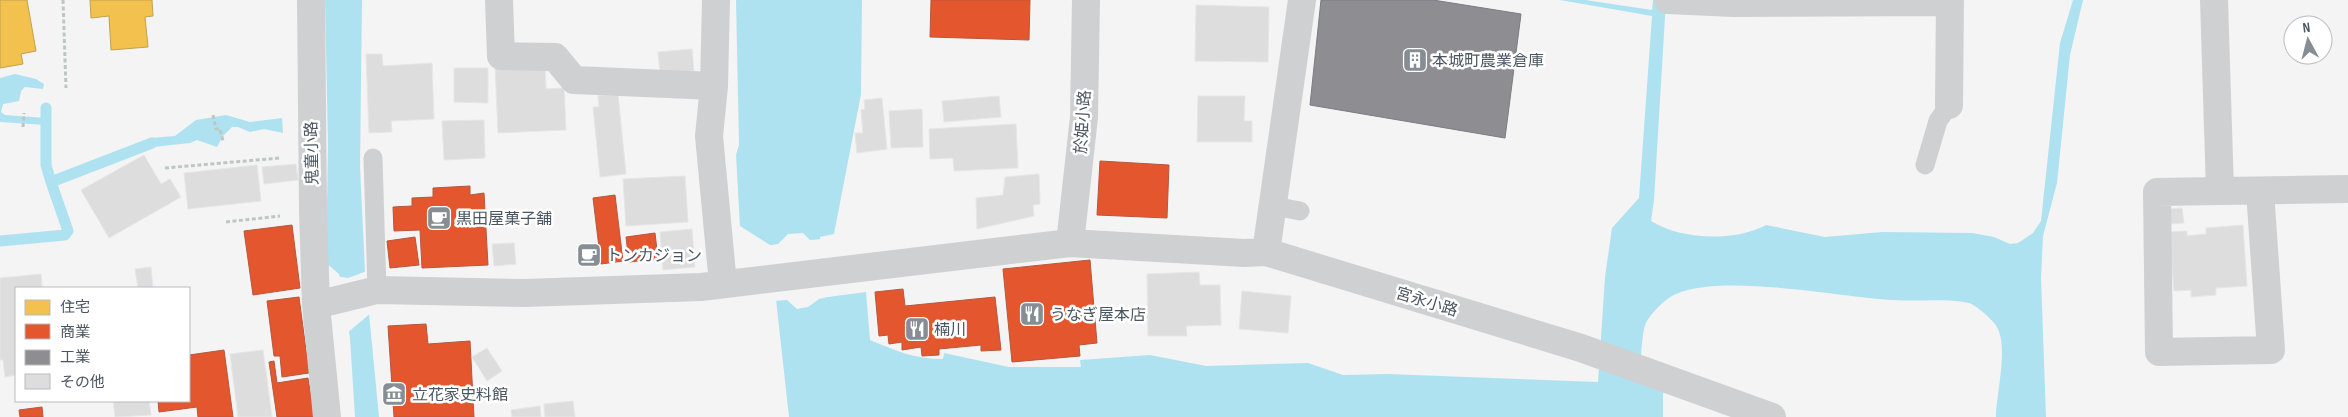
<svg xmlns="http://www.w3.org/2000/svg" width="2348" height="417" font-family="'Sofia Sans Condensed','Noto Sans JP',sans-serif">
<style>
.water{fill:#aee2f0}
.pier{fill:#f4f4f4}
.homes{fill:#f2c14e;stroke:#c0a154}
.shops{fill:#e4572e;stroke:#b6573d}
.industry{fill:#8d8d92;stroke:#797c83}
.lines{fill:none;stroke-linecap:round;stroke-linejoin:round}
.stream{stroke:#aee2f0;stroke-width:11}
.building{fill:#ddddde;stroke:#e5e6e7}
.path{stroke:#bcc7c4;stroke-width:3;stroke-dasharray:4 2.5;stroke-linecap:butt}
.service{stroke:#ced0d2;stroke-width:19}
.minor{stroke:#ced0d2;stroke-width:28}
.labels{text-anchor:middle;stroke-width:5;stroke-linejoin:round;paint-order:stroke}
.poi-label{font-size:16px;fill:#4a5661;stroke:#fff;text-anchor:start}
.street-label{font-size:16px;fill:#4a5661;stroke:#fff}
</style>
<rect width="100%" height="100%" fill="#f4f4f4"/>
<path class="water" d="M 325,0 L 362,0 L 360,167 L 365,272 L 379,417 L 355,417 L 350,338 L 339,274 L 326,263 L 328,145 Z
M 736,0 L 862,0 L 861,94 L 834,234 L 820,237 L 828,297 L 866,292 L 870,340 C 896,351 915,359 943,359 L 944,353 L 1009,367 L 1081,367 L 1080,360 L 1150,355 L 1206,366 L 1308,363 L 1343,375 L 1388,374 L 1598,382 L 1605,277 L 1612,228 L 1639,198 L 1652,16 L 1560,0 L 1585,0 L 1652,10 L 1653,0 L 1666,0 L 1654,200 L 1651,221 C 1681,240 1735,242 1766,225 L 1825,237 L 1882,232 L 1972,233 L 1994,237 L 2010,244 L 2018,243 L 2033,233 L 2041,221 L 2060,43 L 2073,0 L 2083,0 L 2070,55 L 2057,183 L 2043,236 L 2041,278 L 2046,417 L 1996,417 C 1996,394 2010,343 1995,324 C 1990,318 1976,305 1969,303 C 1943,298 1919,302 1893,300 C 1838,297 1724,273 1676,294 C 1666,298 1651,313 1646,323 C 1641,332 1641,370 1639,383 L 1663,389 L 1663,417 L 789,417 L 770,245 L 740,226 L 736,155 L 739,145 Z
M 15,74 L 36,79 L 44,84 L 43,89 L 25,87 L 21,91 L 19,101 L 3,104 L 1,112 L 5,115 L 46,118 L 46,125 L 0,122 L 0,78 Z
M 226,115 L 250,122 L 282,118 L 283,133 L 264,129 L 250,132 L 238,127 L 232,127 L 223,136 L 217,147 L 197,140 L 190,143 L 153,147 L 151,138 L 175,136 L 196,120 Z"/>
<path class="pier" d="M 803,233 L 810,240 L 823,239 L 830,294 L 845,293 L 819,299 L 808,307 L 797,309 L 787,300 L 774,301 L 768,247 L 764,246 L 778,244 L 788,234 Z
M 367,271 L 372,312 L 346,334 L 336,276 L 348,278 Z"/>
<path class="homes" d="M 0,0 L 27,0 L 36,51 L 21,54 L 23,64 L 0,68 Z
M 90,0 L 152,0 L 153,16 L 145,17 L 148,47 L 111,50 L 109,16 L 91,18 Z"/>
<path class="shops" d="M 931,0 L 1030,0 L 1029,40 L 930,37 Z
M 1100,161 L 1169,165 L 1167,218 L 1097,215 Z
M 470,186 L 470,195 L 484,193 L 488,265 L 422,268 L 420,230 L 394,231 L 393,207 L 412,206 L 412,198 L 433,197 L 433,188 Z
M 615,195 L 623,261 L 601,264 L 593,198 Z
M 292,225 L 300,288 L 253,295 L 244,231 Z
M 655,233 L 658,259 L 629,262 L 626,237 Z
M 415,237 L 419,265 L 390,268 L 387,241 Z
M 1090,260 L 1097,343 L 1079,345 L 1080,356 L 1012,362 L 1003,269 Z
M 903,289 L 905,306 L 995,297 L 1001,350 L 981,351 L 981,345 L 939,349 L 939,355 L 922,356 L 921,347 L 902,350 L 902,342 L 889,344 L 888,335 L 879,336 L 875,292 Z
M 299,297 L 309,373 L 282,377 L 280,356 L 274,356 L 267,301 Z
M 426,324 L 428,344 L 470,341 L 474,417 L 394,417 L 388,326 Z
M 224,350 L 233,417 L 198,417 L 197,407 L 159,412 L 158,401 L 189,401 L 189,355 Z
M 274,361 L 277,383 L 308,378 L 314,417 L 277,417 L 269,362 Z
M 42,407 L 43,417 L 20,417 L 19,410 Z"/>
<path class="industry" d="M 1321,0 L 1433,0 L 1521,14 L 1505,138 L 1310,105 Z"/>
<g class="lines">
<path class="stream" d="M 46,108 L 46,165 L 51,182
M 0,241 L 65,235 L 68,231 L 51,182 L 152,143"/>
</g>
<path class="building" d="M 1196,5 L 1269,7 L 1268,62 L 1195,61 Z
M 692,49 L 694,71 L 660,74 L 658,52 Z
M 366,54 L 382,54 L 383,66 L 432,63 L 434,119 L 391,121 L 392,132 L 369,133 Z
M 545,64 L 546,89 L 564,88 L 566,130 L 498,133 L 495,66 Z
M 454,68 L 488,68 L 488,103 L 454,102 Z
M 618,94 L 626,174 L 600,177 L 593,107 L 599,107 L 598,96 Z
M 999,96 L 1001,117 L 944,122 L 942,101 Z
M 1198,96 L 1245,96 L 1244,121 L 1252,121 L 1252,142 L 1197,142 Z
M 882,98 L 887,149 L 857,153 L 855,133 L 863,133 L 861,110 L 865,109 L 864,100 Z
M 922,109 L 923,147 L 891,148 L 889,111 Z
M 484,120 L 485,158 L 444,160 L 442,121 Z
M 1016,124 L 1018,168 L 954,171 L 953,158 L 930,159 L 929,129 Z
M 144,155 L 161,184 L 170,179 L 181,197 L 109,238 L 81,190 Z
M 296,164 L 298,180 L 264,184 L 262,167 Z
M 257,165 L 261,201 L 188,209 L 184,173 Z
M 1039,174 L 1040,204 L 1033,205 L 1034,216 L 977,229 L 976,198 L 1003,195 L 1005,177 Z
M 685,176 L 688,222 L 626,226 L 623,179 Z
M 2182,208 L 2184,223 L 2170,224 L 2169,209 Z
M 2243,225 L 2247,286 L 2216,288 L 2216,295 L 2191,297 L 2191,290 L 2174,291 L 2169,232 L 2187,231 L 2187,236 L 2206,234 L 2206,228 Z
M 692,229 L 695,267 L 663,270 L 660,232 Z
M 514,243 L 516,264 L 494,266 L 492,244 Z
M 151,267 L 153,288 L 138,288 L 135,269 Z
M 1199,272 L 1200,285 L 1220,285 L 1221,325 L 1186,326 L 1187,336 L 1148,336 L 1147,274 Z
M 41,274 L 42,288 L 16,288 L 16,375 L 5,377 L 3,360 L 0,360 L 0,278 Z
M 1242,291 L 1291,296 L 1288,333 L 1239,329 Z
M 487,348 L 502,371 L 487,381 L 472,357 Z
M 263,350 L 272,417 L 238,417 L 230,354 Z
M 113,401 L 149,401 L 151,415 L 115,417 Z
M 573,401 L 575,417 L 545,417 L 544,404 Z
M 540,406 L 541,417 L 512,417 L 511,410 Z"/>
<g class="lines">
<path class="path" d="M 63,0 L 66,88
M 213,115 L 216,129 L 220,129 L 223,141
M 23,127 L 24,113
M 165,168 L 280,158
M 226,222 L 280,216"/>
<path class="service" d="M 373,158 L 377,290
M 1925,165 L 1938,121 L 1949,105
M 1274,206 L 1300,211"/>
<path class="minor" d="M 311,0 L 313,211 L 316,305 L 327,417
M 499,0 L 501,56 L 555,57 L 574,80 L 714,86
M 716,0 L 714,86 L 709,136 L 723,284
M 1668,0 L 1733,3 L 1950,2
M 2214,0 L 2220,191 L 2348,189
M 1949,105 L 1950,0
M 2220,191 L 2157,192 L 2159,352 L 2271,350 L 2260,191
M 1070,243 L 1084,117 L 1086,0
M 1266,252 L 1302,0
M 316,305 L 377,290 L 524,293 L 701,287 L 1070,243 L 1244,253 L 1266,252 L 1581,348 L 1772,417"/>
</g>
<defs>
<symbol id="building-square" viewBox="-11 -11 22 22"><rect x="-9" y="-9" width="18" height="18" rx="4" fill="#868d94" stroke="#fff"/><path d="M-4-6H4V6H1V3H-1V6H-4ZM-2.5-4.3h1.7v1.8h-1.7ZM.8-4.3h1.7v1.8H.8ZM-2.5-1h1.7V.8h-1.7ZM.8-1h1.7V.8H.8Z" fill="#fff"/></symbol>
<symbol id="cafe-square" viewBox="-11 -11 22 22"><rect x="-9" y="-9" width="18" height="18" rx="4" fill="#868d94" stroke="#fff"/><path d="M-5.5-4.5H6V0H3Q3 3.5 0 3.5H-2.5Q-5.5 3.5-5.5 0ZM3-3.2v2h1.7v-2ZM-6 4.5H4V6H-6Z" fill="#fff"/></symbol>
<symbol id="restaurant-square" viewBox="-11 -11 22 22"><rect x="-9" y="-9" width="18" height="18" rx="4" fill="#868d94" stroke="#fff"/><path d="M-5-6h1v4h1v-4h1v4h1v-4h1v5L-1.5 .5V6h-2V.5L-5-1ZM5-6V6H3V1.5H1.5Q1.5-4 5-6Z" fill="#fff"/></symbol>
<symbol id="museum-square" viewBox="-11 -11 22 22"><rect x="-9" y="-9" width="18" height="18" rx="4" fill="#868d94" stroke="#fff"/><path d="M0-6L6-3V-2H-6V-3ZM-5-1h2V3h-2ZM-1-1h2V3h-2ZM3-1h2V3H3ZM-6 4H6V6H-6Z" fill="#fff"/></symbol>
</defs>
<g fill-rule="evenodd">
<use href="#building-square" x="1401" y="46" width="28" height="28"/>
<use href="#cafe-square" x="425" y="204" width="28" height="28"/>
<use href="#cafe-square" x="575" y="241" width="28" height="28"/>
<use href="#restaurant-square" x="1018" y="300" width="28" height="28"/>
<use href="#restaurant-square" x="903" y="315" width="28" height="28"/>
<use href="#museum-square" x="380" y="380" width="28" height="28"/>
</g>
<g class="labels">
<g class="poi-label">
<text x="1432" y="66">本城町農業倉庫</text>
<text x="456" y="224">黒田屋菓子舗</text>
<text x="606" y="261">トンカジョン</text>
<text x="1050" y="320">うなぎ屋本店</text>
<text x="934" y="335">楠川</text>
<text x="412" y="400">立花家史料館</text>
</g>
<g class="street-label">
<text transform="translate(1082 122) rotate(-86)" y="6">於姫小路</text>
<text transform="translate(311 153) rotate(-91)" y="6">鬼童小路</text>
<text transform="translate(1427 301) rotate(17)" y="6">宮永小路</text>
</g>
</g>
<rect x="15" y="287" width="175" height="115" fill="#ffffff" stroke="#b7bbc0"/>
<rect x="25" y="300" width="25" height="15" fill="#f2c14e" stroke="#b7bbc0"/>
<text x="60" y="312" font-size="15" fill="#4a5661">住宅</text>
<rect x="25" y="324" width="25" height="15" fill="#e4572e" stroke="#b7bbc0"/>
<text x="60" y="337" font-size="15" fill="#4a5661">商業</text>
<rect x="25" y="350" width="25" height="15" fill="#8d8d92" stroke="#b7bbc0"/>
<text x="60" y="362" font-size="15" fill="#4a5661">工業</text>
<rect x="25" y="374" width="25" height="15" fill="#ddddde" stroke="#b7bbc0"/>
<text x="60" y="387" font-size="15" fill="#4a5661">その他</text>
<g transform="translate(2308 40) rotate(353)"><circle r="24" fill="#ffffff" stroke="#b7bbc0"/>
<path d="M0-4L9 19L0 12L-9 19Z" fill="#868d94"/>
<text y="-8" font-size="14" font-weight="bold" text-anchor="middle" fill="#4a5661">N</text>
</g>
</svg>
